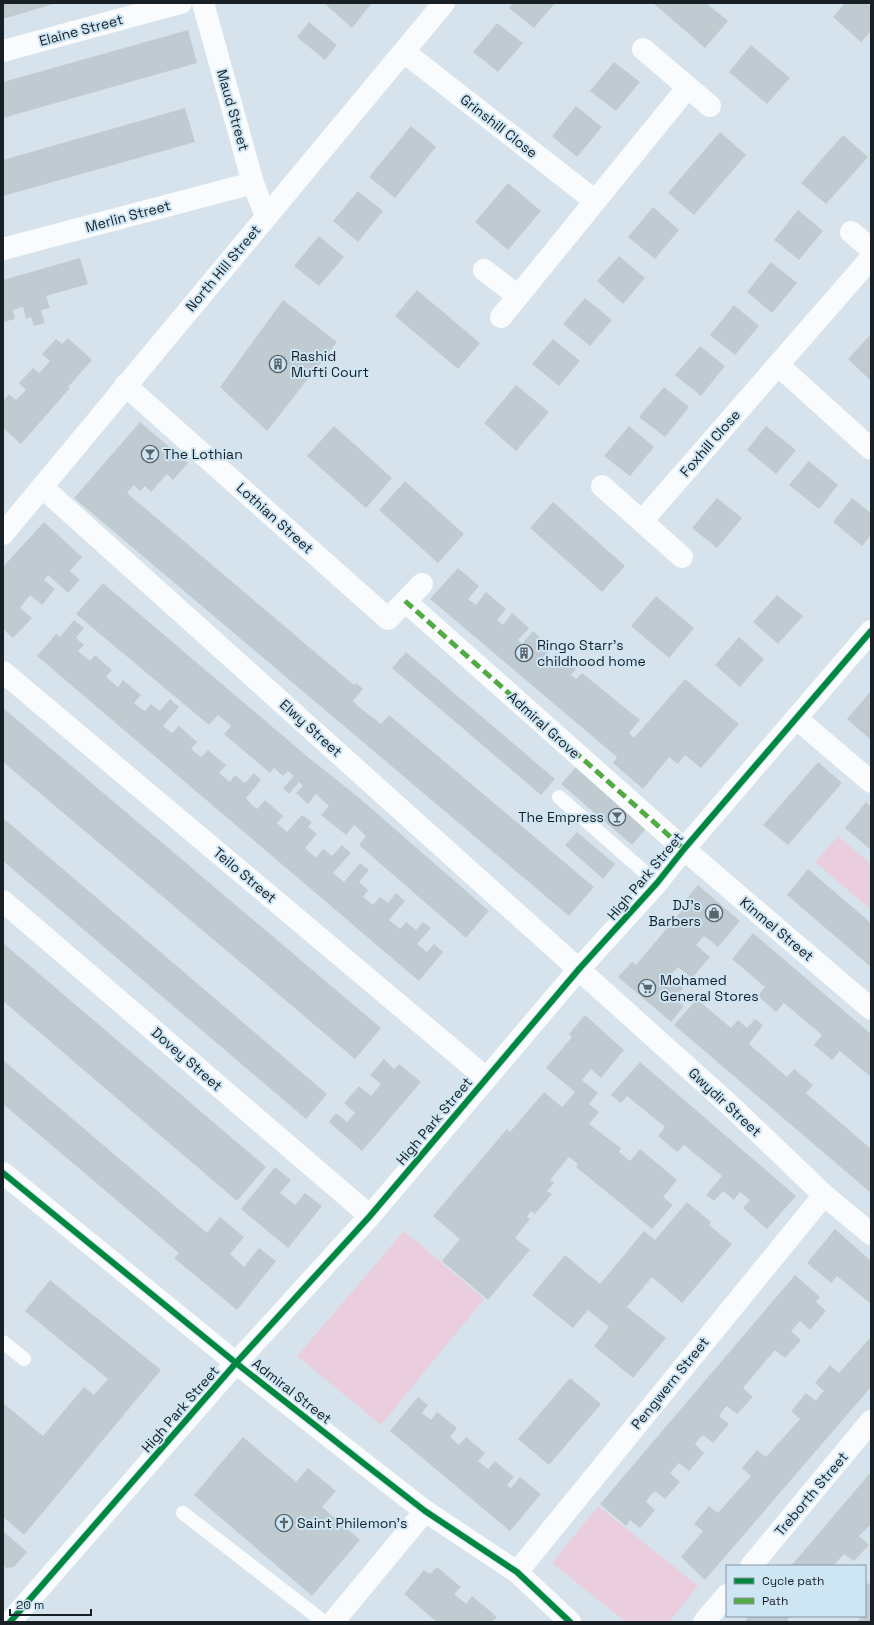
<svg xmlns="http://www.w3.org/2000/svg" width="874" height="1625" font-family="'Space Grotesk',sans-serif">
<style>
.green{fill:#ebcedd}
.building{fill:#c0cbd1}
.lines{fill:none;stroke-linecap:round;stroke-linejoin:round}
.lane{stroke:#f9fbfc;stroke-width:14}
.street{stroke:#f9fbfc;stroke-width:22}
.quiet{stroke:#52aa44;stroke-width:5;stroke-dasharray:10 5;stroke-linecap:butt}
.cycleway-casing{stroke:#cee5f4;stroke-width:8}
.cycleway{stroke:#00873e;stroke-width:6}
.labels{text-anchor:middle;stroke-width:4;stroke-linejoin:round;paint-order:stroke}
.street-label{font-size:14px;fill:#182026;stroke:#cee5f4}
.poi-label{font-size:14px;fill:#182026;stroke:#cee5f4;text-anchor:start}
</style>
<rect width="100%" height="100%" fill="#d6e3ec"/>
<path class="green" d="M 838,836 L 871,864 L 871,910 L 815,862 Z
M 404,1231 L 484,1299 L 381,1425 L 297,1356 Z
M 598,1506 L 698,1586 L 669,1622 L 626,1622 L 552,1563 Z"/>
<path class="building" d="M 3,3 L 57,3 L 3,19 Z
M 324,3 L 372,3 L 352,28 Z
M 513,3 L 555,3 L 534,28 L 509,8 Z
M 653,3 L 706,3 L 728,21 L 705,48 Z
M 845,3 L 867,3 L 871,7 L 871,31 L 861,42 L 833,17 Z
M 309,22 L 337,45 L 325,60 L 297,37 Z
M 497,23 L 523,43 L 498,72 L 473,52 Z
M 188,30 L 197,63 L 3,118 L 3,82 Z
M 751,45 L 790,78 L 767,104 L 729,72 Z
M 614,62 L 640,82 L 616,111 L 590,91 Z
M 576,106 L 602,127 L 577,157 L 552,136 Z
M 185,108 L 195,142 L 3,196 L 3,160 Z
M 411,126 L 436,147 L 395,198 L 369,177 Z
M 720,132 L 746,155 L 694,215 L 668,193 Z
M 843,135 L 868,157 L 826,204 L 801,183 Z
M 508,183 L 541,211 L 508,250 L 475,222 Z
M 358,191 L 383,211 L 358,242 L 333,221 Z
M 653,207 L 679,230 L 655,259 L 628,237 Z
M 798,210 L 823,231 L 799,260 L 774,240 Z
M 319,236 L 344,257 L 319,286 L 294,266 Z
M 619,256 L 645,278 L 623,304 L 597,281 Z
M 80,258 L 88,284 L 46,296 L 50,308 L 41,310 L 45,323 L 34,326 L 31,317 L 26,319 L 23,307 L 13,310 L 15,319 L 3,322 L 3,280 Z
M 771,262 L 797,283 L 772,313 L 747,292 Z
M 417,290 L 480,343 L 458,369 L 395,316 Z
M 585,298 L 612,320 L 590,346 L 563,324 Z
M 283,300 L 337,342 L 267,431 L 220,387 Z
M 734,305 L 759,326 L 735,355 L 710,335 Z
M 871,334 L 871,381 L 848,359 Z
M 68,338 L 92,360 L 68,387 L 70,388 L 21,444 L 3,428 L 3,401 L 9,394 L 16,400 L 26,390 L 19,383 L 33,368 L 39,373 L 50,361 L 42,354 L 56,339 L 62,344 Z
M 553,339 L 580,361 L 559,386 L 532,364 Z
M 700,346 L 725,366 L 701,396 L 675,375 Z
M 516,385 L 549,412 L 516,451 L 484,423 Z
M 664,387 L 689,407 L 665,437 L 639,417 Z
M 140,422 L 188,463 L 173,480 L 167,474 L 151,492 L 145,486 L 140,491 L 134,485 L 127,493 L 354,685 L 356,683 L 363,689 L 353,701 L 359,707 L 381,724 L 389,715 L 594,887 L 569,916 L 74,498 Z
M 334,426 L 392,478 L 366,508 L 307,456 Z
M 629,426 L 654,447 L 630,476 L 604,456 Z
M 766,426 L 796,450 L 776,474 L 747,450 Z
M 809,461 L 838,485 L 819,509 L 789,485 Z
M 405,481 L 464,534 L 438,563 L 379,510 Z
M 717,498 L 742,518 L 717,548 L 692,528 Z
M 852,498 L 871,513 L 871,535 L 862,546 L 833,522 Z
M 553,502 L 625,566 L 602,592 L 530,528 Z
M 44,522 L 82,557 L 70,571 L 80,580 L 68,593 L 48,575 L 44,580 L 55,589 L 42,605 L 30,595 L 20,608 L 32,618 L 13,638 L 3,629 L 3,567 Z
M 458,568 L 479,586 L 468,599 L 476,605 L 486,592 L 506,609 L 497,620 L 503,625 L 512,613 L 529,628 L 518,640 L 522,644 L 533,631 L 551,648 L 541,660 L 549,667 L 559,655 L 576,669 L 571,675 L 576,679 L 582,673 L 640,720 L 629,733 L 634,738 L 685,679 L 739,724 L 701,768 L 685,755 L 678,764 L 669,757 L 643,789 L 613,763 L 617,757 L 430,599 Z
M 103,583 L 309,758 L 357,796 L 489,911 L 466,938 L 359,845 L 366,836 L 354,825 L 346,835 L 321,815 L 329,806 L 316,794 L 308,804 L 296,793 L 303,786 L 299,782 L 289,794 L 283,788 L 294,776 L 288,771 L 283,776 L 274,768 L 270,773 L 224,734 L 231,726 L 218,715 L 209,725 L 76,614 Z
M 777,595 L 803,616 L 778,644 L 753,622 Z
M 656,596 L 694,628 L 669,658 L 631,626 Z
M 74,620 L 84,628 L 76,638 L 84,645 L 78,651 L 90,661 L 95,655 L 112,670 L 106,677 L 118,687 L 123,680 L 141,695 L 134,703 L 140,708 L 145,711 L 151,704 L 160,711 L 170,699 L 179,707 L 163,726 L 172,733 L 179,726 L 197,742 L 191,749 L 201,757 L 208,750 L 216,757 L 226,765 L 219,773 L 230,782 L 235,775 L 245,783 L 254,773 L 261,780 L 246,798 L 252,805 L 257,809 L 265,800 L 283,816 L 277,823 L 287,832 L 302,815 L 312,822 L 308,827 L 317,834 L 305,848 L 316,858 L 323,849 L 332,856 L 342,845 L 351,853 L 333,873 L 344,882 L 360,863 L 369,870 L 359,882 L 368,890 L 363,897 L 373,905 L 380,897 L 388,903 L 396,893 L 405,901 L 389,920 L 400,929 L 406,922 L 416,930 L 423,922 L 431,928 L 417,944 L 427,952 L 434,944 L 443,952 L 419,981 L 37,656 L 56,634 L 60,637 Z
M 739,637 L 764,659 L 740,687 L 715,665 Z
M 406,652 L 555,779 L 541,795 L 392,668 Z
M 871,691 L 871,740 L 847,719 Z
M 3,708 L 381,1028 L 355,1059 L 3,762 Z
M 818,762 L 842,783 L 788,845 L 763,825 Z
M 577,766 L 648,826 L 632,845 L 561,784 Z
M 866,802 L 871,807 L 871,850 L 845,828 Z
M 3,818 L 327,1094 L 306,1119 L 3,861 Z
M 577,832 L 615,864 L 603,879 L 565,845 Z
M 808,869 L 871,923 L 871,967 L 787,895 Z
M 698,885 L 740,921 L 718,947 L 704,936 L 696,945 L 710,957 L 692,978 L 678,967 L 669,977 L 683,988 L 675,998 L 684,1006 L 671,1022 L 618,977 L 632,962 L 636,965 L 687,904 L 684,902 Z
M 753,933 L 871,1034 L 871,1077 L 840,1051 L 832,1060 L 814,1045 L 822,1035 L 784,1003 L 776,1012 L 758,996 L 765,987 L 732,959 Z
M 3,943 L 266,1167 L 237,1201 L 3,1001 Z
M 697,999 L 731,1028 L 738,1020 L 747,1028 L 755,1019 L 763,1025 L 749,1044 L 787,1077 L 794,1069 L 813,1085 L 806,1093 L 871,1149 L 871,1193 L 674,1025 Z
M 585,1015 L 624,1050 L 601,1078 L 591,1069 L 582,1080 L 598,1093 L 589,1104 L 599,1112 L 589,1124 L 621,1148 L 619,1152 L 630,1161 L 640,1149 L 677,1180 L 663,1197 L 673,1205 L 652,1229 L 576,1167 L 578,1164 L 569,1157 L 550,1180 L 554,1183 L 547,1191 L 552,1194 L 535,1214 L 531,1211 L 527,1217 L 530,1219 L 515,1238 L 530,1250 L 488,1300 L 442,1261 L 460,1239 L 433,1216 L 507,1129 L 510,1132 L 544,1092 L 562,1107 L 575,1092 L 546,1068 L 572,1037 L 569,1034 Z
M 384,1059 L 394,1069 L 399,1064 L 421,1082 L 362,1151 L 329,1122 L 336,1113 L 347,1122 L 355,1113 L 344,1103 L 359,1086 L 371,1096 L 381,1084 L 370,1075 Z
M 3,1060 L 207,1233 L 220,1217 L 244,1237 L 230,1254 L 244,1267 L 259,1248 L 276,1261 L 237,1310 L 174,1258 L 179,1253 L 3,1104 Z
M 640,1062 L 796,1196 L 767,1229 L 743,1208 L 750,1200 L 740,1192 L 734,1200 L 723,1191 L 714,1201 L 706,1195 L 722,1176 L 684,1145 L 677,1152 L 658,1136 L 665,1127 L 627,1096 L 621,1103 L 611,1095 Z
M 275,1167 L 291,1180 L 280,1193 L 295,1205 L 305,1193 L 322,1206 L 288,1248 L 241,1209 Z
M 687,1202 L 711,1222 L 709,1225 L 732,1244 L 682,1303 L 652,1277 L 627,1307 L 666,1338 L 633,1378 L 594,1346 L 609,1327 L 588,1310 L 573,1328 L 532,1295 L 565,1255 L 600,1284 L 644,1231 L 655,1240 Z
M 835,1229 L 871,1261 L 871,1304 L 837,1276 L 831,1283 L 807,1263 Z
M 795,1275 L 820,1297 L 816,1302 L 826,1311 L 810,1330 L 800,1321 L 791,1331 L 801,1340 L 785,1358 L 775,1350 L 747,1383 L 743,1388 L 753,1397 L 737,1414 L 727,1406 L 723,1410 L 719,1416 L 729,1424 L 713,1443 L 703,1435 L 699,1439 L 695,1444 L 704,1453 L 689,1471 L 679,1463 L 670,1473 L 680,1482 L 665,1499 L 655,1491 L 650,1496 L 646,1502 L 655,1510 L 640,1528 L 630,1520 L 626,1526 L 600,1504 Z
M 50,1280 L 161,1370 L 24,1535 L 3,1517 L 3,1403 L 43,1436 L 84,1387 L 94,1395 L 108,1379 L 25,1311 Z
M 869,1339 L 871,1341 L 871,1387 L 705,1580 L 681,1557 L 703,1531 L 694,1524 L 709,1506 L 718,1513 L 751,1476 L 742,1468 L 757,1450 L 766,1457 L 800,1419 L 791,1411 L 806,1393 L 816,1401 L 820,1395 L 824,1391 L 815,1383 L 830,1365 L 839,1373 Z
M 570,1378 L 601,1404 L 549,1465 L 518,1439 Z
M 418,1397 L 428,1405 L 422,1413 L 431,1420 L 437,1412 L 457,1428 L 450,1437 L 459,1445 L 466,1437 L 485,1453 L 478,1461 L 488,1469 L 495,1461 L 514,1477 L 507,1485 L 511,1488 L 520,1477 L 541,1494 L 510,1531 L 390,1431 Z
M 243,1437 L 296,1482 L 308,1468 L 336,1491 L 322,1507 L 360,1540 L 312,1596 L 194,1495 Z
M 871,1472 L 871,1527 L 869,1526 L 859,1536 L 869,1545 L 854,1561 L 844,1554 L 835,1564 L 837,1566 L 791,1566 Z
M 3,1531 L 27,1552 L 14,1567 L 6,1568 L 3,1565 Z
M 437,1567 L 461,1587 L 454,1594 L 466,1604 L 472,1596 L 497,1617 L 492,1622 L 437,1622 L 404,1594 L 424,1570 L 430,1574 Z
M 865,1581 L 871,1586 L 871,1622 L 857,1622 L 862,1616 L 865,1616 Z
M 749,1616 L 791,1616 L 787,1620 L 790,1622 L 744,1622 Z"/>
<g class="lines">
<path class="lane" d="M 559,797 L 657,883
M 3,1342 L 24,1359
M 183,1513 L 324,1622"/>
<path class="street" d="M 203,3 L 253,183 L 266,216
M 643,49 L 710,106
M 3,51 L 181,3
M 404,52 L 594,200
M 851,232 L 871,249
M 3,249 L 253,183
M 484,270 L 518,296
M 501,317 L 688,87
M 778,365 L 871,449
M 125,385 L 388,619 L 422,584
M 602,486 L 682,557
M 42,487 L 733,1108 L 824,1195 L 871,1234
M 642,521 L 871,258
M 3,534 L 444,3
M 405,601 L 684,849 L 871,1009
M 3,672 L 486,1078
M 796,718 L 871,782
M 3,901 L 370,1216
M 3,1173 L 236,1363 L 367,1466 L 425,1511 L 517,1572 L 570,1622
M 751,1566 L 871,1421
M 517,1572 L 824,1195
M 10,1622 L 236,1363 L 370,1216 L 579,969 L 657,883 L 684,849 L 871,631
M 333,1622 L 425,1511
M 704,1622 L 727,1595"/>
<path class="quiet" d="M 405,601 L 684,849"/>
<defs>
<path id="cycleway" d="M 3,1173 L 236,1363 L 367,1466 L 425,1511 L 517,1572 L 570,1622
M 10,1622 L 236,1363 L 370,1216 L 579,969 L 657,883 L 684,849 L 871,631"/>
</defs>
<use href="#cycleway" class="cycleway-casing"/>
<use href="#cycleway" class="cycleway"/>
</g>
<defs>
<symbol id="building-ring" viewBox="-11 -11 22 22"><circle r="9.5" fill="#cee5f4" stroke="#5a646b" stroke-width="1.5"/><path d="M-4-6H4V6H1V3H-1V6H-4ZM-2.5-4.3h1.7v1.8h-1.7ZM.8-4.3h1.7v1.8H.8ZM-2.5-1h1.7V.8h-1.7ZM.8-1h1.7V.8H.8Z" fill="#5a646b"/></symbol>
<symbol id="bar-ring" viewBox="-11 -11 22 22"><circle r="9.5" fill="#cee5f4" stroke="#5a646b" stroke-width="1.5"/><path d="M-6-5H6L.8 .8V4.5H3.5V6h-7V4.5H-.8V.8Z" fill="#5a646b"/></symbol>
<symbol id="shop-ring" viewBox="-11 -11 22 22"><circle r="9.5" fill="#cee5f4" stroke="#5a646b" stroke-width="1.5"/><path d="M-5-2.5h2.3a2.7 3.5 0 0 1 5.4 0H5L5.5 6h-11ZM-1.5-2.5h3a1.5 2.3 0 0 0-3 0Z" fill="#5a646b"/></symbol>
<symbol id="supermarket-ring" viewBox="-11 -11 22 22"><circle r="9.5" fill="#cee5f4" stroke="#5a646b" stroke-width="1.5"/><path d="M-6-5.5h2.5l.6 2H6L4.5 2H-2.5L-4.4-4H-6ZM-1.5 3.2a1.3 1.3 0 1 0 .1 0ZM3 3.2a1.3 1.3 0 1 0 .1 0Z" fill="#5a646b"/></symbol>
<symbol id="church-ring" viewBox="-11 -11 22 22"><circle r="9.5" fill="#cee5f4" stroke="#5a646b" stroke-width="1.5"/><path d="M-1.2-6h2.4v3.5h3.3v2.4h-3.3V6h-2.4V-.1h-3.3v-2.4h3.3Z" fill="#5a646b"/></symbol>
</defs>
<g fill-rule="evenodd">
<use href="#building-ring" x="268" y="354" width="20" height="20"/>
<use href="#bar-ring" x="140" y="444" width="20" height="20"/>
<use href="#building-ring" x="514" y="643" width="20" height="20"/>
<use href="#bar-ring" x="607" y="807" width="20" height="20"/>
<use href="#shop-ring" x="704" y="903" width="20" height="20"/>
<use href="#supermarket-ring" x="637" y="978" width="20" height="20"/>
<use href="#church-ring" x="274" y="1513" width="20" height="20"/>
</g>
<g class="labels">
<g class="street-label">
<text transform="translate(81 30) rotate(-15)" y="5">Elaine Street</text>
<text transform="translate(233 110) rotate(74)" y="5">Maud Street</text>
<text transform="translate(499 126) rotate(38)" y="5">Grinshill Close</text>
<text transform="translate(128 216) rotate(-15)" y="5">Merlin Street</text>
<text transform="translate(223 268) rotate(-50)" y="5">North Hill Street</text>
<text transform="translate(710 443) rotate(-49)" y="5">Foxhill Close</text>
<text transform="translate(275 518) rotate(42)" y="5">Lothian Street</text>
<text transform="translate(544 725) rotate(42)" y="5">Admiral Grove</text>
<text transform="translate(311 728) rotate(42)" y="5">Elwy Street</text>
<text transform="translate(245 875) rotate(40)" y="5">Teilo Street</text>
<text transform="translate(645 876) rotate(-50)" y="5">High Park Street</text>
<text transform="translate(777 929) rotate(40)" y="5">Kinmel Street</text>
<text transform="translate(187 1059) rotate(41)" y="5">Dovey Street</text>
<text transform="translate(725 1102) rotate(43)" y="5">Gwydir Street</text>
<text transform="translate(434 1121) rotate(-50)" y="5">High Park Street</text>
<text transform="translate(670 1383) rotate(-51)" y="5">Pengwern Street</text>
<text transform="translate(292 1391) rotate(38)" y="5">Admiral Street</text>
<text transform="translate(180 1409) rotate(-49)" y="5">High Park Street</text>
<text transform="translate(811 1494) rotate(-50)" y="5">Treborth Street</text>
</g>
<g class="poi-label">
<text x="291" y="361">Rashid<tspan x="291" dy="16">Mufti Court</tspan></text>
<text x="163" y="459">The Lothian</text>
<text x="537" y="650">Ringo Starr's<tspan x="537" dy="16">childhood home</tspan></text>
<text x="604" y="822" text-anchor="end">The Empress</text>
<text x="701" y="910" text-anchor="end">DJ's<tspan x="701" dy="16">Barbers</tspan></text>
<text x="660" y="985">Mohamed<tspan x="660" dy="16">General Stores</tspan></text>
<text x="297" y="1528">Saint Philemon's</text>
</g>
</g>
<rect width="874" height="1625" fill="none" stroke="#182026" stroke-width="8"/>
<rect x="726" y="1565" width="140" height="52" fill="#cee5f4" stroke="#8596a2"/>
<rect x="734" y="1578" width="20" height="6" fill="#00873e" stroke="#8596a2"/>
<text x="762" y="1585" font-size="12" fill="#182026">Cycle path</text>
<rect x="734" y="1598" width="20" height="6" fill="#52aa44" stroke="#8596a2"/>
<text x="762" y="1605" font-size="12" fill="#182026">Path</text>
<path d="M10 1609v6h81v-6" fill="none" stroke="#182026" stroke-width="2"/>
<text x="16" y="1609" font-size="12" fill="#182026" stroke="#cee5f4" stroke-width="3" paint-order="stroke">20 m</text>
</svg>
